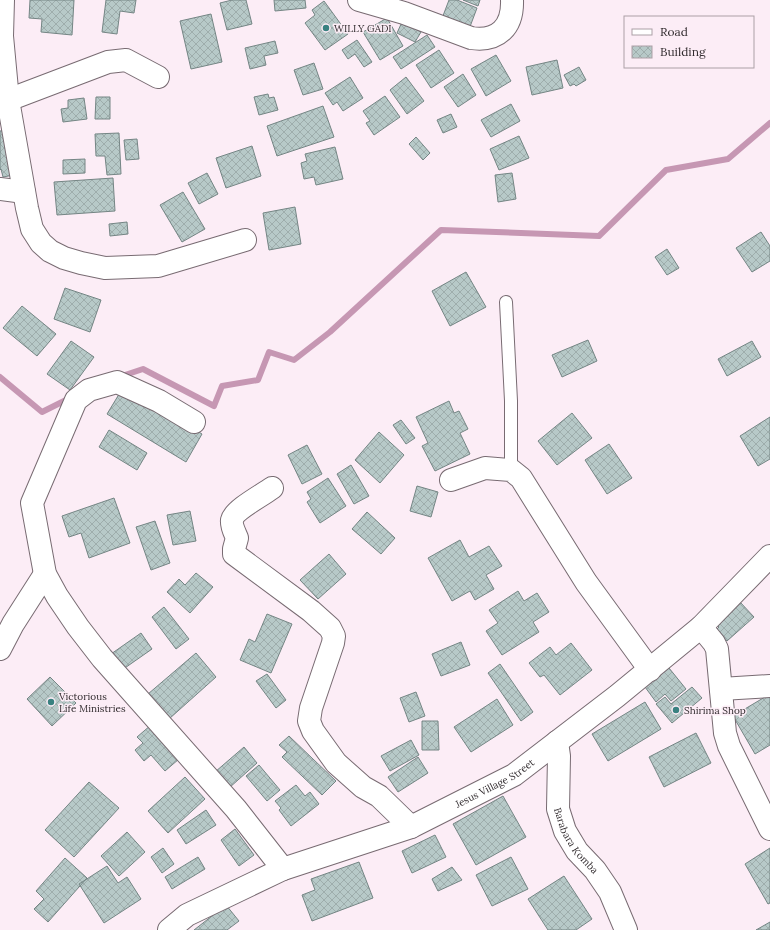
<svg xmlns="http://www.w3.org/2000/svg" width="770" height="930" font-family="Lora,serif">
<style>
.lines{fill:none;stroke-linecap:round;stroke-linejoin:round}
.stream{stroke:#c697b3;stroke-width:6}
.building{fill:url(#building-cross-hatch);stroke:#748584}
.service-casing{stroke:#786b72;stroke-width:14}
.minor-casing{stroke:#786b72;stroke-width:24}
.service{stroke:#fff;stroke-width:12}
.minor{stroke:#fff;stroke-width:22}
.poi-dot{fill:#398180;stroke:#fcedf6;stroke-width:1.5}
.labels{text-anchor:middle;stroke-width:3;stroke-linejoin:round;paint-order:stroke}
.poi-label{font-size:10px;fill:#322c2f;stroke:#fcedf6;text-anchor:start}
.street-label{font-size:10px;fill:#322c2f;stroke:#fcedf6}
</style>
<defs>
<pattern id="building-cross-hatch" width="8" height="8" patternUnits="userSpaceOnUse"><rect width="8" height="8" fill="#b7c9c8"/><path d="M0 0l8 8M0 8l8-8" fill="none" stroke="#9eadac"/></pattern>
</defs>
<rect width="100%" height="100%" fill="#fcedf6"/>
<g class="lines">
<path class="stream" d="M 0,377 L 42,412 L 70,398
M 119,377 L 143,369 L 214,406 L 222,386 L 258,380 L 269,352 L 294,360 L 330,332 L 441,230 L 599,236 L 666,170 L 728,159 L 770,123"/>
</g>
<path class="building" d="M 30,0 L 74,0 L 72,35 L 41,32 L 42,19 L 29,18 Z
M 106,0 L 136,0 L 134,13 L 120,11 L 117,34 L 102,32 Z
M 232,0 L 246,0 L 252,24 L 227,30 L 220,3 Z
M 274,0 L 305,0 L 306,8 L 275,11 Z
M 449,0 L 457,0 L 477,8 L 468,32 L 441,21 Z
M 463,0 L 480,0 L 478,6 Z
M 324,1 L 348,34 L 325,50 L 305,23 L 315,15 L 312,10 Z
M 211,14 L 222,62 L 191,69 L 180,21 Z
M 387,18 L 403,46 L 380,60 L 363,32 Z
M 402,22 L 421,32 L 415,42 L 397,33 Z
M 427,35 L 435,47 L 401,69 L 393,57 Z
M 357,40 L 372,62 L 364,67 L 355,54 L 348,59 L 342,50 Z
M 275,41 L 278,53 L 264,56 L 266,65 L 250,69 L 245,48 Z
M 439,50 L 454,73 L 431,88 L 416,65 Z
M 496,55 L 511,81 L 486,96 L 471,69 Z
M 557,60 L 563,88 L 532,95 L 526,67 Z
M 314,63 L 323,89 L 303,95 L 294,70 Z
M 579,67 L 586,80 L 576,86 L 574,84 L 570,86 L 564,75 Z
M 463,74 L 476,95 L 458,107 L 444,87 Z
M 350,77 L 363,98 L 343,111 L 337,102 L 333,105 L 325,93 Z
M 406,77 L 424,101 L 407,114 L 390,90 Z
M 268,94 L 269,98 L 274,97 L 278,110 L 259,115 L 254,97 Z
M 385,96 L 400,117 L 374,135 L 366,123 L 370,121 L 363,111 Z
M 96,97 L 110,97 L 110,119 L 95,119 Z
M 84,98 L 87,119 L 63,122 L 61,109 L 68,108 L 68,100 Z
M 511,104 L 520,121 L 491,137 L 481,120 Z
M 323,106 L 334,137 L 277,156 L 267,126 Z
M 451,114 L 457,127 L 443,133 L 437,120 Z
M 7,130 L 14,175 L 3,177 L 1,169 L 0,170 L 0,131 Z
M 119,133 L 121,174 L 107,175 L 105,156 L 96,156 L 95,134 Z
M 519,136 L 529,158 L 499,170 L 490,149 Z
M 416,137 L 430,153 L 423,160 L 409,144 Z
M 137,139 L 139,159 L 126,160 L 124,140 Z
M 252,146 L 261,176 L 226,188 L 216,158 Z
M 335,147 L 343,179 L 316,185 L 314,177 L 304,179 L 301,163 L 307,161 L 305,154 Z
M 85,159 L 85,173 L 63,174 L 63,160 Z
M 207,173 L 218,194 L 199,204 L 188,183 Z
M 512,173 L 516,199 L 498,202 L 495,175 Z
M 113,178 L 115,211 L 57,215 L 54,182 Z
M 183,192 L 205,229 L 182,242 L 160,205 Z
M 295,207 L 301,244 L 269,250 L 263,213 Z
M 127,222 L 128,234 L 110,236 L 109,224 Z
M 761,232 L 770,246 L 770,261 L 752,272 L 736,248 Z
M 667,249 L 679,268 L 667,275 L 655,257 Z
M 466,272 L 486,307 L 450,326 L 432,291 Z
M 65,288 L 101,300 L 90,332 L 54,319 Z
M 22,306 L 56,334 L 37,356 L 3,328 Z
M 588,340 L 597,361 L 562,377 L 552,355 Z
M 71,341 L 94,357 L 70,390 L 47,374 Z
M 752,341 L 761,357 L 727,376 L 718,359 Z
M 124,386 L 202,434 L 186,462 L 107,414 Z
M 449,401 L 454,413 L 459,411 L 468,429 L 460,433 L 470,454 L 435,471 L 422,446 L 428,443 L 416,417 Z
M 572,413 L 592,438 L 557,465 L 538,441 Z
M 770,417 L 770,459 L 758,466 L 740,436 Z
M 401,420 L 415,438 L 406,444 L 393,425 Z
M 109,430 L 147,453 L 137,470 L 99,447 Z
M 379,432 L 404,455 L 380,483 L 355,460 Z
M 609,444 L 632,478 L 607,494 L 585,460 Z
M 307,445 L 322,474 L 302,484 L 288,455 Z
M 351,465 L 369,496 L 354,504 L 337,474 Z
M 328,478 L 346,506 L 320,523 L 307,502 L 311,499 L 307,492 Z
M 417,486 L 438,492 L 431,517 L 410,511 Z
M 114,498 L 130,543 L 89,558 L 81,533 L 69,537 L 62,516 Z
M 190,511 L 196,541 L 173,545 L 167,515 Z
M 367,512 L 395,538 L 381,554 L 352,529 Z
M 155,521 L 170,563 L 151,570 L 136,527 Z
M 460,540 L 469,557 L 489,546 L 502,566 L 486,575 L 494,589 L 475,600 L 470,591 L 452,601 L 428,558 Z
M 329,554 L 346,574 L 318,599 L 300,580 Z
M 196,573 L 213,587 L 190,613 L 167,592 L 179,579 L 185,585 Z
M 518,591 L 524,601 L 537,593 L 549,612 L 533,622 L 539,632 L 502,655 L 486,631 L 498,623 L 489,610 Z
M 740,602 L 754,617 L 727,641 L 717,629 L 719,627 L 716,624 Z
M 164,607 L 189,639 L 176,649 L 152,617 Z
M 267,614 L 292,624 L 271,673 L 240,660 L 249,639 L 255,642 Z
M 141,633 L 152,649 L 122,670 L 111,654 Z
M 461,642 L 470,665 L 441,676 L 432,654 Z
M 571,643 L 592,670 L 560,695 L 544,675 L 540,677 L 529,663 L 550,647 L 556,655 Z
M 196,653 L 216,677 L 169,719 L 148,694 Z
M 500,664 L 533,712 L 521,721 L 488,673 Z
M 669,668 L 686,689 L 671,701 L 665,694 L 656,702 L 645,687 Z
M 267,674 L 286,700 L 276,708 L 256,681 Z
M 50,677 L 76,703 L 52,726 L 27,699 Z
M 692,687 L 702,698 L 672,723 L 656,704 L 665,697 L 671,704 Z
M 416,692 L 425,716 L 409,722 L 400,698 Z
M 770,694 L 770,745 L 755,754 L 733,716 Z
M 497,699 L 513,725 L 471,752 L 454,727 Z
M 645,702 L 661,729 L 608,761 L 592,734 Z
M 422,721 L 438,721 L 439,750 L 422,750 Z
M 151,725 L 179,759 L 165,771 L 151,755 L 144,761 L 135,750 L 143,743 L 137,737 Z
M 696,733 L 711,763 L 664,787 L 649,757 Z
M 289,736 L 336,781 L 322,795 L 282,757 L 287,752 L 279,745 Z
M 411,740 L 419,755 L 390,771 L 381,756 Z
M 244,747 L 257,763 L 229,788 L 215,772 Z
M 418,757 L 428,773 L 398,792 L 388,777 Z
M 259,765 L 280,790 L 267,801 L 246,776 Z
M 185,777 L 205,799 L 168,833 L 148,811 Z
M 89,782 L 119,808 L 74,857 L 45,830 Z
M 296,785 L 305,796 L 310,792 L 319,804 L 291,826 L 279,810 L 281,808 L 275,801 Z
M 503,796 L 526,837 L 476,865 L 453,824 Z
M 206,810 L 216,825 L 186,844 L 177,830 Z
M 235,829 L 254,855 L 239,866 L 221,840 Z
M 127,832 L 145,852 L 119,876 L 101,856 Z
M 435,835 L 446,857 L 412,873 L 402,851 Z
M 163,848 L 174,864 L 162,873 L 151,857 Z
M 770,848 L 770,903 L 768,904 L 745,864 Z
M 198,857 L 205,869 L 172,889 L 165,877 Z
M 511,857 L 528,889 L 492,906 L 476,875 Z
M 65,858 L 87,878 L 48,922 L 34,909 L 44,899 L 36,891 Z
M 359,862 L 373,898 L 312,921 L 302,895 L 315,890 L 311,879 Z
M 107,866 L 118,883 L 127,877 L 141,899 L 104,923 L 79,884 Z
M 452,867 L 462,880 L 438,891 L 432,879 Z
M 564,876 L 592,919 L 576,930 L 548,930 L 528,899 Z
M 226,905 L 239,921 L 227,930 L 194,930 Z
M 770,922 L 770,930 L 756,930 Z"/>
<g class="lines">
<defs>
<path id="service" d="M 506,302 L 511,401 L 511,470"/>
<g id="minor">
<path d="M 3,0 L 2,36 L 8,100 L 27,208 L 32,229 L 41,243 L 50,251 L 64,258 L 81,263 L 105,268 L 158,266 L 245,240"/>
<path d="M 359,0 L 404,13 L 471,38 C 498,42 513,27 512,0"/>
<path d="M 8,100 L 108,62 L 126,60 L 158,77"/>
<path d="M 0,189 L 24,192"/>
<path d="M 194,422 L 159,401 L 117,382 L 89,390 L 76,400 L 32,503 L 45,574 L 57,596 L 78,627 L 102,658 L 236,809 L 283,869"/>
<path d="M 451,480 L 485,468 L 511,470 L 521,478 L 586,582 L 650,670"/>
<path d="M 272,488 C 264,494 234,510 232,520 C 231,526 235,533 237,538 L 234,549 L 234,554 L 311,611 L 330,628 L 334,636 L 333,643 L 311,708 L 309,721 L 313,731 L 336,763 L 363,787 L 379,796 L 411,827"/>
<path d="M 701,627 L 714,643 L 717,649 L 725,733 L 729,746 L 770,829"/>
<path d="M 0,649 L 13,624 L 45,574"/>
<path d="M 721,689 L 770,686"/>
<path id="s1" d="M 557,742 L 559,756 L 558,809 L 565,831 L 577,851 L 595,870 L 610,892 L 626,930"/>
<path id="s2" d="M 169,930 L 187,915 L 283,869 L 411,827 L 514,775 L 617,696 L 701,627 L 770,556"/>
</g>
</defs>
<use href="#service" class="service-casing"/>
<use href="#minor" class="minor-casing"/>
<use href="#service" class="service"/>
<use href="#minor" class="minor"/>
</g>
<g class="poi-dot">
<circle cx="326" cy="28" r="4"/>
<circle cx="51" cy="702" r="4"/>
<circle cx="676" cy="710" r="4"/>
</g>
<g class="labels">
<g class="poi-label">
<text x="334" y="32">WILLY GADI</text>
<text x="59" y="700">Victorious<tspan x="59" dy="12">Life Ministries</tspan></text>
<text x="684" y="714">Shirima Shop</text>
</g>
<g class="street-label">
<text dy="4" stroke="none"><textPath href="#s2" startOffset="359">Jesus Village Street</textPath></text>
<text dy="4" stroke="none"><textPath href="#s1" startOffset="104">Barabara Komba</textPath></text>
</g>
</g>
<rect x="624" y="16" width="130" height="52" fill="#fcedf6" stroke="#aba0a6"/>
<rect x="632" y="29" width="20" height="6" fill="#ffffff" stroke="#aba0a6"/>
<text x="660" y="36" font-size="12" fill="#322c2f">Road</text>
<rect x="632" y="46" width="20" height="12" fill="url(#building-cross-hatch)" stroke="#aba0a6"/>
<text x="660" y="56" font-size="12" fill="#322c2f">Building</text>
</svg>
